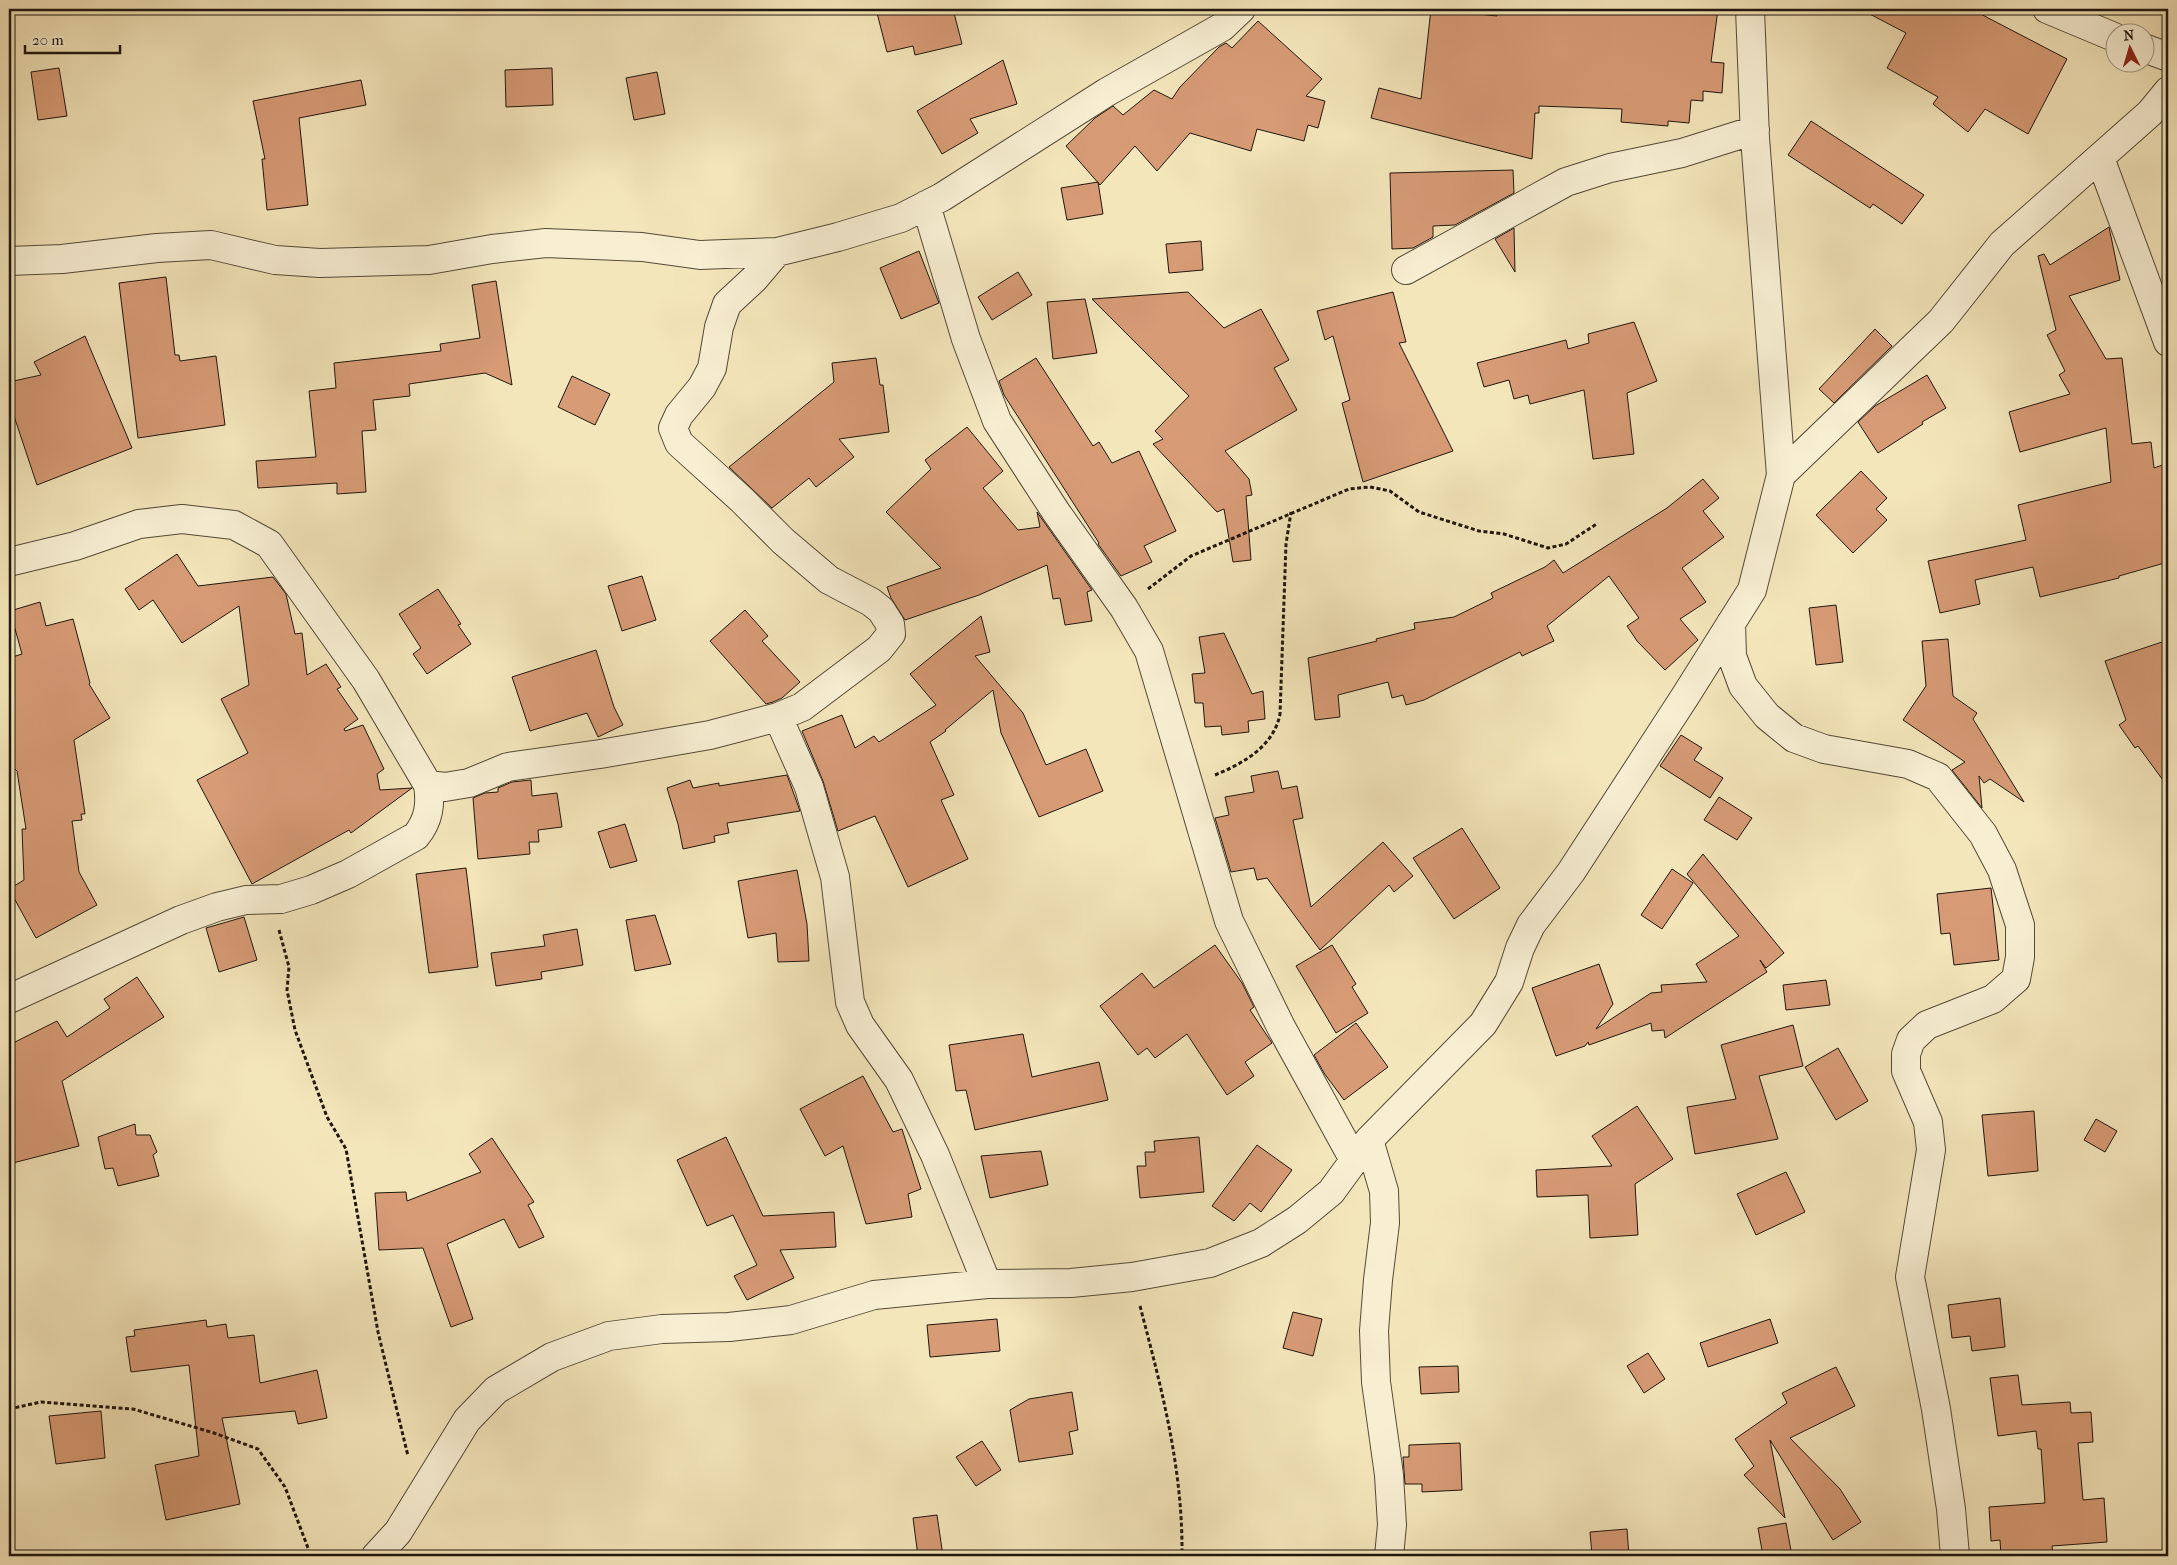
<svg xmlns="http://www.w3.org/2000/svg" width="2177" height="1565" font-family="'IM FELL French Canon',serif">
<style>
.building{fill:#d79b76;stroke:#1f160d}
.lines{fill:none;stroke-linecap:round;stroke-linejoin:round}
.street-casing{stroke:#544a38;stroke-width:30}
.path{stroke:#1f160d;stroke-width:3;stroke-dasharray:4 2.5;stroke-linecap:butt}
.street{stroke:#f8efd3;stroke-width:28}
</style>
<rect width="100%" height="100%" fill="#f4e6bb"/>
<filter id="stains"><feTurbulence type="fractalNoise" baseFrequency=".004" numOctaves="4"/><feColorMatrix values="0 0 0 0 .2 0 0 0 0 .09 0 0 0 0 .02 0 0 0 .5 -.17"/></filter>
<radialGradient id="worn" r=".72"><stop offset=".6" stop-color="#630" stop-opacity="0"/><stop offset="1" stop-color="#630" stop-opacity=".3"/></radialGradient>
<path class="building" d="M 876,9 L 953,9 L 962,44 L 915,55 L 913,46 L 887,52 Z
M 1431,9 L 1497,16 L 1497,10 L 1544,9 L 1718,9 L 1711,62 L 1724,63 L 1722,93 L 1703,91 L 1703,101 L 1691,100 L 1689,123 L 1668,121 L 1668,126 L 1621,122 L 1622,109 L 1539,106 L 1539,113 L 1535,113 L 1532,159 L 1371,118 L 1379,88 L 1421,99 Z
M 1860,9 L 1971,9 L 2067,59 L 2028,134 L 1985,109 L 1968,132 L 1933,104 L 1938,97 L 1887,68 L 1906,33 Z
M 1258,21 L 1322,79 L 1306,96 L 1325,101 L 1318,128 L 1308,125 L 1304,141 L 1257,129 L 1251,151 L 1190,133 L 1157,171 L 1135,146 L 1100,185 L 1066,146 L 1095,118 L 1113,106 L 1123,115 L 1154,90 L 1172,99 L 1180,87 L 1219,47 L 1226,43 L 1232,48 Z
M 1003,60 L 1017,104 L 970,119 L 978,133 L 942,154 L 917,111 Z
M 59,68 L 67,116 L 38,120 L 31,72 Z
M 552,68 L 553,105 L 506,107 L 505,70 Z
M 657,72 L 665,114 L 634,120 L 626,78 Z
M 361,80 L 366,105 L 299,118 L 308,205 L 267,210 L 262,159 L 265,159 L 253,101 Z
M 1811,121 L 1924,195 L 1902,224 L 1873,204 L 1870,208 L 1788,155 Z
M 1513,170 L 1514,193 L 1455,225 L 1433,226 L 1433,237 L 1413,248 L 1392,249 L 1390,173 Z
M 1098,182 L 1103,214 L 1067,220 L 1061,188 Z
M 2109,227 L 2120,280 L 2069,296 L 2106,359 L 2122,358 L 2132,444 L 2151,442 L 2154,468 L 2168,463 L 2168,562 L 2119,576 L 2119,578 L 2040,597 L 2033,567 L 1975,580 L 1980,604 L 1940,613 L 1928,561 L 2026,540 L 2018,505 L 2111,482 L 2106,428 L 2020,452 L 2009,412 L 2070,394 L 2059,375 L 2065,371 L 2047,335 L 2056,330 L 2038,256 L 2044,254 L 2050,265 Z
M 1514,228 L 1515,272 L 1495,239 Z
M 1201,241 L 1203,270 L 1169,273 L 1166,244 Z
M 919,251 L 939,303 L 901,319 L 880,268 Z
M 1018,272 L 1032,295 L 992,320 L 978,297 Z
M 166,277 L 175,355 L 179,355 L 180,361 L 216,356 L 225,425 L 138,438 L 119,283 Z
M 496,281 L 512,385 L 485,373 L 409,384 L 410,396 L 373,400 L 376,430 L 362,431 L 366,492 L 337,494 L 337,483 L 258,488 L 256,461 L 316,457 L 309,391 L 336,388 L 334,363 L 441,351 L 440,344 L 480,338 L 472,285 Z
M 1188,292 L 1224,328 L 1261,309 L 1289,360 L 1274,368 L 1297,410 L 1225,451 L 1249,479 L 1252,495 L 1246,496 L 1251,560 L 1233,562 L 1224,509 L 1217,512 L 1153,444 L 1163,439 L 1155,431 L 1189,396 L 1092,299 Z
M 1393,292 L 1406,342 L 1399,343 L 1453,451 L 1363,482 L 1342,403 L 1350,400 L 1333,336 L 1325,340 L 1317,311 Z
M 1085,299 L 1097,353 L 1053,359 L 1047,302 Z
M 1634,322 L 1657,381 L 1627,393 L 1634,454 L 1593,459 L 1584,390 L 1530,404 L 1528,395 L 1514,399 L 1509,380 L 1484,387 L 1477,363 L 1566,340 L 1568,349 L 1589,343 L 1588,334 Z
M 1875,329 L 1892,346 L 1834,403 L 1819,389 Z
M 85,336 L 132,448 L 37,485 L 14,416 L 9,382 L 41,375 L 34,362 Z
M 876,358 L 880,385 L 883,385 L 889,432 L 839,439 L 854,457 L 816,487 L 809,478 L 772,508 L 729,467 L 834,382 L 832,363 Z
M 1036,358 L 1093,446 L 1099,442 L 1112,463 L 1139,451 L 1176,531 L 1144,546 L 1152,562 L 1121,576 L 1098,544 L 1099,543 L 1004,395 L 999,381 Z
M 1927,375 L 1946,408 L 1922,422 L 1923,424 L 1878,453 L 1858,422 L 1875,406 Z
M 572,376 L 610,394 L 595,425 L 558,407 Z
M 967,427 L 1003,471 L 983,488 L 1018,530 L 1040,527 L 1037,512 L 1092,590 L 1087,592 L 1092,621 L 1065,625 L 1060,598 L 1053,599 L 1047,565 L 979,595 L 905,620 L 891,598 L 887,587 L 941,568 L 886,512 L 931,469 L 925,460 Z
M 1861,471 L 1887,498 L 1876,509 L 1887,520 L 1853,553 L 1816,515 Z
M 1703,479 L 1719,498 L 1703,511 L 1724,537 L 1682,568 L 1706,602 L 1680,619 L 1698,640 L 1665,670 L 1637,641 L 1627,626 L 1639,618 L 1609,576 L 1547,626 L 1554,641 L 1522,656 L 1520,652 L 1424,700 L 1406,705 L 1403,695 L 1392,698 L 1388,682 L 1338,695 L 1340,717 L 1315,720 L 1308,658 L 1377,641 L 1376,639 L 1415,629 L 1414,623 L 1454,617 L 1493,598 L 1491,593 L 1545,567 L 1554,560 L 1563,573 L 1667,508 Z
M 177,554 L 198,586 L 273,577 L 286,594 L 295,634 L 302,633 L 307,675 L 326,664 L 341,687 L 337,689 L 358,719 L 344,729 L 345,731 L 363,725 L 384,769 L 377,774 L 380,790 L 412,788 L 351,833 L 349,830 L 252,884 L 197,780 L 248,753 L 221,699 L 249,685 L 239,606 L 182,643 L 153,600 L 139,610 L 125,589 Z
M 642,576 L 656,620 L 622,631 L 608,586 Z
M 438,589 L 461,624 L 458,625 L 471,644 L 427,674 L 413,654 L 421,648 L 399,614 Z
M 40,602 L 46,626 L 73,619 L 90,683 L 89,684 L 110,718 L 74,740 L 85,814 L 81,814 L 82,820 L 72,821 L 79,872 L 97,905 L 36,938 L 9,889 L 24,880 L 22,829 L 26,829 L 17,771 L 9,763 L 9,658 L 22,654 L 10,611 Z
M 1836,605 L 1843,662 L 1816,665 L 1809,608 Z
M 745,610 L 768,636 L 762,641 L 800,682 L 782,698 L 773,702 L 766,704 L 710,641 Z
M 981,616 L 990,652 L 975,656 L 1023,713 L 1046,765 L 1086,749 L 1103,791 L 1039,817 L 1001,733 L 993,690 L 945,730 L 946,731 L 930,742 L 954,795 L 941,800 L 968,859 L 908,887 L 875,816 L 838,831 L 823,781 L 802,731 L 842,715 L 855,748 L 874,736 L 879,742 L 936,705 L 910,674 Z
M 1224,633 L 1252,694 L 1263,691 L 1265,719 L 1248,721 L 1249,732 L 1222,735 L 1221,726 L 1205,727 L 1203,703 L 1195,703 L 1192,674 L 1205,673 L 1199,637 Z
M 1948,639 L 1953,696 L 1977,713 L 1973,719 L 2024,802 L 1990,779 L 1984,783 L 1979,776 L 1982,808 L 1952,770 L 1965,762 L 1903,720 L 1926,686 L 1922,641 Z
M 2162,642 L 2168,659 L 2168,787 L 2138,746 L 2135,748 L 2119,725 L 2126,720 L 2105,661 Z
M 596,650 L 614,707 L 623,725 L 598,737 L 587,713 L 530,731 L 512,677 Z
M 1681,735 L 1702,748 L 1694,760 L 1723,778 L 1710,798 L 1660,766 Z
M 1278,771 L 1282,789 L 1297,786 L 1303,818 L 1293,820 L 1311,907 L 1383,842 L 1413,876 L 1394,892 L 1389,885 L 1320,950 L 1267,878 L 1257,880 L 1254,868 L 1231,872 L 1215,818 L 1229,815 L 1225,797 L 1254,792 L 1251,776 Z
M 787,775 L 800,811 L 727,823 L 729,833 L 714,836 L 715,842 L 683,849 L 678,824 L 667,788 L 690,780 L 693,788 L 719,783 L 719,786 Z
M 531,780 L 532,796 L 557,793 L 562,827 L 538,830 L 539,842 L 529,842 L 530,854 L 478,859 L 473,798 L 485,793 L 498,792 L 498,788 L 512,782 Z
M 1719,797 L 1752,818 L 1737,840 L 1704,820 Z
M 625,824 L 637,861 L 610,868 L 598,832 Z
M 1462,828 L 1500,888 L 1454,919 L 1413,858 Z
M 1703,854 L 1784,953 L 1766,968 L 1760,960 L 1767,972 L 1665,1038 L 1664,1030 L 1652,1031 L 1651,1023 L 1589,1045 L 1588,1042 L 1585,1046 L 1556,1056 L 1532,988 L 1599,964 L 1613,1004 L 1596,1029 L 1651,993 L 1662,992 L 1661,985 L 1707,982 L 1696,964 L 1739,936 L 1687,874 Z
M 466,868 L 478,967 L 429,973 L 416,874 Z
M 1672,869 L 1693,883 L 1662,929 L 1641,915 Z
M 797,870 L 807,924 L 809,961 L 778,962 L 776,933 L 748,938 L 738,881 Z
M 1991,888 L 1999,960 L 1954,965 L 1950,933 L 1941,934 L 1937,894 Z
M 655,915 L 671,964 L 635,971 L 626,920 Z
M 244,917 L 257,960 L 219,972 L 206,928 Z
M 577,929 L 583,965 L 541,972 L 542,979 L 496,986 L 491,953 L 545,946 L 543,935 Z
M 1215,945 L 1242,983 L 1254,1007 L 1250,1010 L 1272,1043 L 1245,1062 L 1254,1076 L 1227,1095 L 1187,1034 L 1155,1058 L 1147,1048 L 1138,1055 L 1100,1006 L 1142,973 L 1154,988 Z
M 1332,945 L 1356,984 L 1352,987 L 1368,1013 L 1336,1033 L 1296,966 Z
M 137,977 L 164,1017 L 62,1081 L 79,1146 L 9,1164 L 9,1045 L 57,1021 L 67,1037 L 110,1008 L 104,999 Z
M 1826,980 L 1830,1005 L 1786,1010 L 1783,985 Z
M 1356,1023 L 1388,1067 L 1344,1100 L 1324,1073 L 1314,1055 Z
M 1793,1025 L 1803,1066 L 1759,1076 L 1778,1139 L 1695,1154 L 1687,1107 L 1736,1099 L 1721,1045 Z
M 1023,1034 L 1032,1077 L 1099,1062 L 1108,1100 L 975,1130 L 966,1090 L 956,1091 L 949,1045 Z
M 1838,1048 L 1868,1101 L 1836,1120 L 1805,1067 Z
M 863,1076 L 893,1132 L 902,1129 L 921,1189 L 908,1194 L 912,1217 L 866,1224 L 843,1146 L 825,1156 L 800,1109 Z
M 1637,1106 L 1673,1159 L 1635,1184 L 1638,1235 L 1590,1238 L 1588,1195 L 1537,1197 L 1536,1170 L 1612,1166 L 1592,1136 Z
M 2034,1111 L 2038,1171 L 1988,1176 L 1982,1115 Z
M 2096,1119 L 2117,1131 L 2105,1152 L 2084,1140 Z
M 135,1124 L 136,1135 L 150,1135 L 157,1152 L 153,1155 L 159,1176 L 118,1186 L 113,1168 L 105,1169 L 98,1137 Z
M 726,1137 L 763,1216 L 834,1212 L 836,1247 L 780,1250 L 794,1278 L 747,1300 L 734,1276 L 757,1265 L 733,1215 L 707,1226 L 677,1160 Z
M 1199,1137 L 1204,1192 L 1140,1198 L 1137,1166 L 1146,1166 L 1145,1152 L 1155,1152 L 1154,1141 Z
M 492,1138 L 534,1202 L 528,1205 L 544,1237 L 519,1248 L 504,1219 L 447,1244 L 473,1319 L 451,1327 L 423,1248 L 379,1250 L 375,1193 L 406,1192 L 407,1201 L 481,1172 L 469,1154 Z
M 1257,1145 L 1292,1170 L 1261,1212 L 1250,1203 L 1234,1221 L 1212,1206 Z
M 1041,1151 L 1048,1185 L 990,1198 L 981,1156 Z
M 1786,1172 L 1805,1212 L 1756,1235 L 1737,1194 Z
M 2000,1298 L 2005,1347 L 1972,1351 L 1970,1336 L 1952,1338 L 1948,1305 Z
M 1293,1312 L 1322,1319 L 1313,1356 L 1283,1348 Z
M 997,1319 L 1000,1351 L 930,1357 L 927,1325 Z
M 1770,1319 L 1778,1343 L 1708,1367 L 1700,1343 Z
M 206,1320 L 207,1327 L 226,1324 L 228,1338 L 254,1335 L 260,1383 L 317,1370 L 327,1418 L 298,1424 L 295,1411 L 222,1418 L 240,1504 L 166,1520 L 155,1465 L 199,1456 L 189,1365 L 131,1372 L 126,1337 L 135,1336 L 134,1330 Z
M 1648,1353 L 1665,1379 L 1644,1393 L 1627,1366 Z
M 1458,1366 L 1459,1392 L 1421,1394 L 1419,1367 Z
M 1836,1367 L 1855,1406 L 1790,1438 L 1840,1489 L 1861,1522 L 1833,1540 L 1770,1440 L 1785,1518 L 1744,1475 L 1754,1466 L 1735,1439 L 1787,1403 L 1782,1393 Z
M 2018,1375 L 2022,1405 L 2070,1402 L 2071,1413 L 2091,1412 L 2093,1442 L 2078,1443 L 2083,1500 L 2104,1498 L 2107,1542 L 2052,1546 L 2053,1556 L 2001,1556 L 2000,1540 L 1991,1541 L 1989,1507 L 2045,1503 L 2041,1449 L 2038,1449 L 2036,1431 L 1998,1436 L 1990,1378 Z
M 1072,1392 L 1078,1430 L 1069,1432 L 1073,1454 L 1019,1462 L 1010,1410 L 1029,1399 Z
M 101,1411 L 105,1458 L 56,1464 L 49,1416 Z
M 982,1441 L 1001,1470 L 976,1486 L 956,1457 Z
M 1460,1443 L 1462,1490 L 1422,1492 L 1422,1484 L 1405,1484 L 1403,1457 L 1409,1457 L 1409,1445 Z
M 937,1515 L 943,1556 L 918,1556 L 913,1518 Z
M 1786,1523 L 1792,1556 L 1763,1556 L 1758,1528 Z
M 1627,1529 L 1629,1556 L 1592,1556 L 1590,1532 Z"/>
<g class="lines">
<defs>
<path id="street" d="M 1750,9 L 1755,138 L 1781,475
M 2047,9 L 2114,37
M 2144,48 L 2168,57
M 2100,158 L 2168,342
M 926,205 L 966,339 L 997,421 L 1056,512 L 1124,608 L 1149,651 L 1229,921 L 1281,1027 L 1354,1160
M 9,261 L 62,259 L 157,248 L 211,245 L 275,260 L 320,263 L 429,260 L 492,249 L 546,243 L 642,247 L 700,255 L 777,252 L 838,237 L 901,218 L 942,197 L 1107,92 L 1222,27 L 1241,9
M 1406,270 L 1566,182 L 1610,168 L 1682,153 L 1755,130
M 9,562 L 75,546 L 139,524 L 182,519 L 234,525 L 269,544 L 366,680 L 428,785 L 445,787 L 469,783 L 508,767 L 600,754 L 710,735 L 778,717 L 802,707 L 879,649 L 891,634 L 890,624 L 881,610 L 871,602 L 829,580 L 783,541 L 742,500 L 679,443 L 673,428 L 679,415 L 702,387 L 712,368 L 719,327 L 727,304 L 754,279 L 777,252
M 1731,623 L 1732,656 L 1743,686 L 1767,716 L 1794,738 L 1824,749 L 1908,764 L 1938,777 L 1983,834 L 2002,870 L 2020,925 L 2020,957 L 2016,979 L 1993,999 L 1927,1025 L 1911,1040 L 1906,1054 L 1906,1071 L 1928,1122 L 1931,1150 L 1910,1277 L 1936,1409 L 1951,1509 L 1955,1556
M 778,717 L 809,787 L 835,877 L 850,1002 L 860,1025 L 899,1080 L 935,1155 L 987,1284
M 9,999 L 181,920 L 217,907 L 246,900 L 281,899 L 311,890 L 348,874 L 416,836 C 429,820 431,804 428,785
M 1369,1140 L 1384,1191 L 1385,1223 L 1378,1280 L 1374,1331 L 1376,1382 L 1389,1475 L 1392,1525 L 1389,1556
M 376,1556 L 398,1532 L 467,1420 L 496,1390 L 552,1357 L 609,1336 L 662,1329 L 729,1327 L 791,1320 L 874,1295 L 987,1284 L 1071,1283 L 1132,1277 L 1210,1263 L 1261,1243 L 1297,1220 L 1331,1192 L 1369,1140 L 1483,1024 L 1509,982 L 1520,948 L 1531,925 L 1571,872 L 1686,695 L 1752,590 L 1781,475 L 1941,321 L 2002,244 L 2150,113 L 2168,91"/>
</defs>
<use href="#street" class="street-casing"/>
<path class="path" d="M 1148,589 L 1191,556 L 1349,489 L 1370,487 L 1390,491 L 1419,512 L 1479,531 L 1504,534 L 1548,548 L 1566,544 L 1598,523
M 1215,775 C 1244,763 1274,746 1280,714 L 1286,544 L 1291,512
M 279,930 L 289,967 L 287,990 L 295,1030 L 327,1117 L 346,1149 L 378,1332 L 408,1456
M 1140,1306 C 1162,1390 1183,1469 1182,1556
M 9,1409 L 41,1402 L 133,1409 L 214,1433 L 258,1449 L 285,1487 L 311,1556"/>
<use href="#street" class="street"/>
</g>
<rect width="2177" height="1565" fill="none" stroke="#f4e6bb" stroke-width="30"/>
<rect x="10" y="10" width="2157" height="1545" fill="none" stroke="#1f160d" stroke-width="2.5"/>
<rect x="15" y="15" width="2147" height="1535" fill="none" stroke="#1f160d"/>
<g transform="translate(2130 48) rotate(355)"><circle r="24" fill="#f8efd3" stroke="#a19884"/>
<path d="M0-4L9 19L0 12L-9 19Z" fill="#8f2418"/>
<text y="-8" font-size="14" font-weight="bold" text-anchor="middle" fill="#1f160d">N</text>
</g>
<path d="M25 45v8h95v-8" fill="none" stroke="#1f160d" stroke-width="2.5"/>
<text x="32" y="45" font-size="15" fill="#1f160d" stroke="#f8efd3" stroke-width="4" paint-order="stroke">20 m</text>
<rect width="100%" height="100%" filter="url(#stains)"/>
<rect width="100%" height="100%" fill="url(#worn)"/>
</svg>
